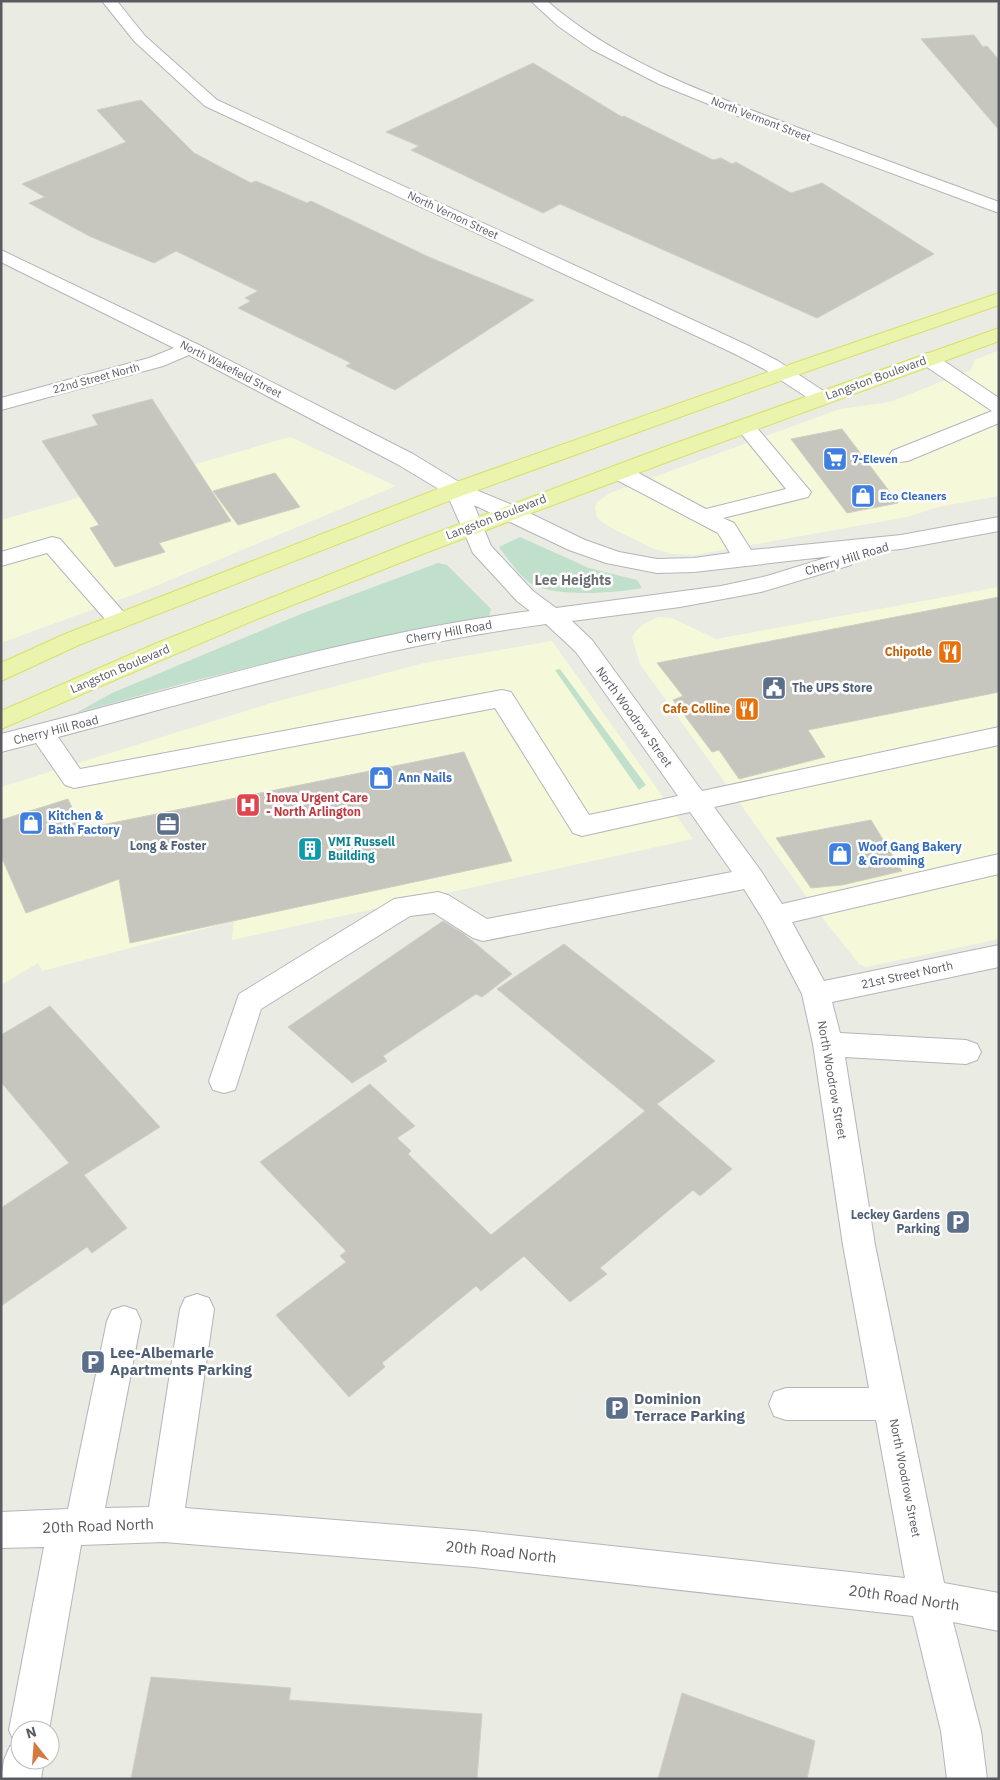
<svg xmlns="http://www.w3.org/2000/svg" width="1000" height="1780" font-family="'IBM Plex Sans',sans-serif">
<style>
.commercial{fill:#f6f9d9}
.green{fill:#c1e0cb}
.building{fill:#c6c6be;stroke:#cfcfc1}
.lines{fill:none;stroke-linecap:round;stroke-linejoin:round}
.minor-casing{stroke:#b4b5bb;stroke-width:2}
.major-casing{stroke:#dbdf66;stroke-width:2}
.minor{fill:#fff;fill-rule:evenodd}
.major{fill:#eaf4ad;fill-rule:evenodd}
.labels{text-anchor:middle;stroke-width:5;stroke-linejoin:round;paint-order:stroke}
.far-street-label{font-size:11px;fill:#5a5b61;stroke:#fff}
.far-shop-label{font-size:11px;font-weight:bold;fill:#366cbe;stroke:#fff;text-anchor:start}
.street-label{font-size:12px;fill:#5a5b61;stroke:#fff}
.food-label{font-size:12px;font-weight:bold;fill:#c56008;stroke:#fff;text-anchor:end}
.service-label{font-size:12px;font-weight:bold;fill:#4e5e75;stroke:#fff;text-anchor:start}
.shop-label{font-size:12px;font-weight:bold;fill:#366cbe;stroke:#fff;text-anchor:start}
.health-label{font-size:12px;font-weight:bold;fill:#be3a42;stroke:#fff;text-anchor:start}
.culture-label{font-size:12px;font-weight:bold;fill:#0d838f;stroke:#fff;text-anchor:start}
.neighbourhood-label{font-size:14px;font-weight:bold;fill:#6b6d72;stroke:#fff}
.near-service-label{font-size:15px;font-weight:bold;fill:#4e5e75;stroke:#fff;text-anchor:start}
.near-street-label{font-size:15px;fill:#5a5b61;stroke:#fff}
</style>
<rect width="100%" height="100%" fill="#eaebe2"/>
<path class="commercial" d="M 999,350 L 999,496 L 938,507 L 907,517 L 695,555 L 672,554 L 652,548 L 617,531 L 602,522 L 597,517 L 595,508 L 597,502 L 610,493 L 840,409 L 890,402 L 971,370 L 975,360 Z
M 290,437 L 396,486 L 146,590 L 1,643 L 1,520 Z
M 999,587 L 999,939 L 866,967 L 859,964 L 814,907 L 640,664 L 632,637 L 637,630 L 645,623 L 658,617 L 672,618 L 716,639 Z
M 552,641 L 693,839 L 232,940 L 234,921 L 42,971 L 38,963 L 1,985 L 1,787 L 271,703 L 424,663 Z"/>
<path class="green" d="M 520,537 L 589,568 L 637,580 L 642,588 C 615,593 547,599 526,580 C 516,571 507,558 499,547 Z
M 438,563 L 447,565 L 491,609 L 489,616 L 326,649 L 189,682 L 76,713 L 112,693 L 301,614 Z
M 560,669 L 646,785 L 639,790 L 555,670 Z"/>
<path class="building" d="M 974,35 L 983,47 L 987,46 L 999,60 L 999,130 L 921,39 Z
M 533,63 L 622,117 L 624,116 L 713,160 L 721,158 L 732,164 L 736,162 L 791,193 L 822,183 L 934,254 L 817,318 L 560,204 L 543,213 L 411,150 L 419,146 L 386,132 Z
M 141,100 L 194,153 L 251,183 L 256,181 L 307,203 L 311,201 L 431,258 L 534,300 L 395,390 L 346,366 L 351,363 L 238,308 L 251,301 L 245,298 L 258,291 L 176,251 L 154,263 L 89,236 L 29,203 L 45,197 L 22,184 L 126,142 L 97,110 Z
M 152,399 L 231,521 L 159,543 L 165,552 L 115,567 L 90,528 L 99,525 L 42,441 L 98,425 L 92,415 Z
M 842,429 L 880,479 L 898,503 L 847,513 L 791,439 Z
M 275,473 L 300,507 L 238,525 L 213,491 Z
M 999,597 L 999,692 L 808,730 L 825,757 L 739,779 L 719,750 L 712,752 L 673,700 L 683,696 L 657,663 Z
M 464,752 L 512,861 L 130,943 L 119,879 L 26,913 L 1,856 L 1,820 L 68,799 L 82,829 Z
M 871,820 L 902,871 L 842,885 L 811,888 L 776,838 Z
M 443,921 L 464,934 L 512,974 L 482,997 L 476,994 L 383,1056 L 387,1061 L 352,1083 L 288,1027 Z
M 564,944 L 715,1061 L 657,1104 L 732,1169 L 700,1196 L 693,1190 L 600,1268 L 607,1274 L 570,1302 L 524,1256 L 481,1291 L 476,1286 L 382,1363 L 385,1367 L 349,1397 L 276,1315 L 346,1262 L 340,1256 L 346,1251 L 260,1162 L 370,1084 L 415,1126 L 397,1138 L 411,1151 L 408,1154 L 491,1235 L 645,1111 L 497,989 Z
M 50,1006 L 160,1127 L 84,1175 L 127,1228 L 92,1253 L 87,1247 L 1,1306 L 1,1208 L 69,1163 L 1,1082 L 1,1035 Z
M 151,1677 L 291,1688 L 289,1700 L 482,1714 L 477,1779 L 131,1779 Z
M 682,1693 L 815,1741 L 807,1779 L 658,1779 Z"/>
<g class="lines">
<defs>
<path id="minor" d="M 102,1 L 117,1 L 145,36 L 217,100 L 749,346 L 778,361 L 828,394 L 831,398 L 828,402 L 821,404 L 814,402 L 764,369 L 735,354 L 205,106 L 135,42 Z
M 531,1 L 547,1 C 618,63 709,94 796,127 C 864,152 931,177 999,202 L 999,213 L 738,116 L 659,84 L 591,49 L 558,26 Z
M 1,250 L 197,344 L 413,454 L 464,485 L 517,507 L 585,540 L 619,552 L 657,559 L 694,558 L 730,553 L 718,533 L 611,477 L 608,472 L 611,467 L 619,466 L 627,467 L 706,509 L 786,489 L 735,426 L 738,422 L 745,420 L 752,422 L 811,492 L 808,497 L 723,518 L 734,523 L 751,550 L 901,535 L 999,517 L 999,531 L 901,549 L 848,554 L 854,560 L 851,565 L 761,592 L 680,607 L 572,621 L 592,640 L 702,791 L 999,727 L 999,745 L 714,807 L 761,871 L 782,904 L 999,854 L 999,874 L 792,922 L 824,981 L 999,945 L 999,967 L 832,1002 L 840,1033 L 966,1040 L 977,1044 L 981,1052 L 977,1060 L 966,1064 L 845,1057 L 875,1245 L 944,1583 L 999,1593 L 999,1631 L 953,1622 L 981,1731 L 987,1779 L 947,1779 L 941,1731 L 913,1616 L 474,1567 L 164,1542 L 81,1545 L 49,1730 L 20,1730 L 20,1760 L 44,1760 L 41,1779 L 1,1779 L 4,1760 L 10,1746 L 15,1744 L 9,1730 L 44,1547 L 1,1548 L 1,1512 L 68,1509 L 107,1321 L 112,1310 L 124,1306 L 136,1310 L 141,1321 L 105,1508 L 149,1507 L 180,1309 L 185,1298 L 197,1294 L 209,1298 L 214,1309 L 185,1508 L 474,1531 L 905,1578 L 876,1420 L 786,1420 L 774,1416 L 769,1404 L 774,1392 L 786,1388 L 869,1388 L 843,1245 L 813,1044 L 802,994 L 764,921 L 744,889 L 483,941 L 473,938 L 434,913 L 410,916 L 261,1009 L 235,1090 L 224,1093 L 213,1090 L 209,1081 L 239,994 L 394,899 L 438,892 L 448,895 L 487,919 L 732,872 L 690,812 L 582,836 L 573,833 L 495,708 L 74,788 L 65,785 L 36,743 L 1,752 L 1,734 C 176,690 350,634 530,611 L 517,601 L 473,553 L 447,494 L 397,464 L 189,355 L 163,366 L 1,410 L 1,398 L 149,358 L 174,348 L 1,262 ZM 474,505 L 569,550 L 606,563 L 657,573 L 694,572 L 832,556 L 767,576 L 721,586 L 556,608 L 533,591 L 491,546 ZM 546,624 L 576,652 L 678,796 L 589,815 L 511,692 L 502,690 L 80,769 L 58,737 C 220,694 380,646 546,624 Z
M 928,353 L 935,355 L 999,398 L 999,423 L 908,461 L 900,462 L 892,461 L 889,456 L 892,451 L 992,411 L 921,363 L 918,359 L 921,355 Z
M 52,537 L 60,539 L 127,616 L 131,621 L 127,626 L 119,629 L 111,626 L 47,553 L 1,566 L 1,552 Z"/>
<path id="major" d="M 999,293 L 999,305 L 791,377 L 464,495 L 81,644 L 1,681 L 1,663 L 65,634 L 448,485 L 777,369 Z
M 999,328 L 999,341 L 678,458 L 425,553 L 257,619 L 1,729 L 1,711 L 157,643 L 409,543 L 662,448 Z"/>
</defs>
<use href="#minor" class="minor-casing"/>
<use href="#major" class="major-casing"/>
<use href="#minor" class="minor"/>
<use href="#major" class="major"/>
</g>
<defs>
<symbol id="supermarket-square" viewBox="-11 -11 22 22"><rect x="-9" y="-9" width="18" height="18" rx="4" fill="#3f7fe0" stroke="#fff"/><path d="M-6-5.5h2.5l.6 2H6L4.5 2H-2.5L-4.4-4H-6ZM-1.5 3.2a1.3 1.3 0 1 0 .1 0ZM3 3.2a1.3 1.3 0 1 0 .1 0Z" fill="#fff"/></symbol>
<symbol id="shop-square" viewBox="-11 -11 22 22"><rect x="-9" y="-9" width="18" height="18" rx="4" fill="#3f7fe0" stroke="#fff"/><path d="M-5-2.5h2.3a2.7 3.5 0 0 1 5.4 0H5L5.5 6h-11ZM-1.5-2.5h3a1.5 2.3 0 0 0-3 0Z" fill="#fff"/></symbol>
<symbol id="restaurant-square" viewBox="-11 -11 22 22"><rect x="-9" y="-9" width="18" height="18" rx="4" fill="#e8710a" stroke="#fff"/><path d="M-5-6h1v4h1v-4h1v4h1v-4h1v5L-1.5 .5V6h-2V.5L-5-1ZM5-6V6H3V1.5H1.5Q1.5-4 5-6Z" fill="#fff"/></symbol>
<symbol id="civic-square" viewBox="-11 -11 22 22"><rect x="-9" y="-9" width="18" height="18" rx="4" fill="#5c6f8a" stroke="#fff"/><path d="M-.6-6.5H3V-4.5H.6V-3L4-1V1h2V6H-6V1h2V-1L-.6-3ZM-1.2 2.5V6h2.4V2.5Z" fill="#fff"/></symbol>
<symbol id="hospital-square" viewBox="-11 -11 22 22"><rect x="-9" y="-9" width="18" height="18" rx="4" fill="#e0444e" stroke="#fff"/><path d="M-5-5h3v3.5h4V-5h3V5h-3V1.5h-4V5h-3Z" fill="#fff"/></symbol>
<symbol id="office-square" viewBox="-11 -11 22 22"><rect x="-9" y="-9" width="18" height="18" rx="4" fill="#5c6f8a" stroke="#fff"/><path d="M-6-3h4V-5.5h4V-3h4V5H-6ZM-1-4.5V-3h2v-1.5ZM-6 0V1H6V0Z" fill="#fff"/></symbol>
<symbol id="building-square" viewBox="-11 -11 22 22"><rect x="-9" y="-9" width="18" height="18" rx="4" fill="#0f9aa8" stroke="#fff"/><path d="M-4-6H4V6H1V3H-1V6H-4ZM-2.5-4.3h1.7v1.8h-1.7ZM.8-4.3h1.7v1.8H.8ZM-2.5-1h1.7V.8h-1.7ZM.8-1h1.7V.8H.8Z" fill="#fff"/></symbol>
<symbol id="parking-square" viewBox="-11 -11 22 22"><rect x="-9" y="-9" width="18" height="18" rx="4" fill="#5c6f8a" stroke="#fff"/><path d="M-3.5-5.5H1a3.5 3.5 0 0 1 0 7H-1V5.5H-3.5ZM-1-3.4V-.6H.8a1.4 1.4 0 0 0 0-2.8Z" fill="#fff"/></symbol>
</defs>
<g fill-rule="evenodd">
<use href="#supermarket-square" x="821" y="445" width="28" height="28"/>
<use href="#shop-square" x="849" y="482" width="28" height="28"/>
<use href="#restaurant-square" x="936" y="638" width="28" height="28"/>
<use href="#civic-square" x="760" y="674" width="28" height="28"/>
<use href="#restaurant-square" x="733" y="695" width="28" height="28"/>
<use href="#shop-square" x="367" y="764" width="28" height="28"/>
<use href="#hospital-square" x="234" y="791" width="28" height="28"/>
<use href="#shop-square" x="17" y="809" width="28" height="28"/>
<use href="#office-square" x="154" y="810" width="28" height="28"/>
<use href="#building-square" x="296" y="835" width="28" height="28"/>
<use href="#shop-square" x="826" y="840" width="28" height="28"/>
<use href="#parking-square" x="944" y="1208" width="28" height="28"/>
<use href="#parking-square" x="79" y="1348" width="28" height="28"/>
<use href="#parking-square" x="603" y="1394" width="28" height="28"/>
</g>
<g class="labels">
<g class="far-street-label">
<text transform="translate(761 119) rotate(21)" y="4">North Vermont Street</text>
<text transform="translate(453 215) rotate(25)" y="4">North Vernon Street</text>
<text transform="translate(231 369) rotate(27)" y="4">North Wakefield Street</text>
<text transform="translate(96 378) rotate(-15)" y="4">22nd Street North</text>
</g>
<g class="far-shop-label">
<text x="852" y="463">7-Eleven</text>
<text x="880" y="500">Eco Cleaners</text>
</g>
<g class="street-label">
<text transform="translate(876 378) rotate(-20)" y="4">Langston Boulevard</text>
<text transform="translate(496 517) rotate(-21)" y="4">Langston Boulevard</text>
<text transform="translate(847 559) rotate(-17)" y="4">Cherry Hill Road</text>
<text transform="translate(449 632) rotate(-10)" y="4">Cherry Hill Road</text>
<text transform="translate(120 669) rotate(-23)" y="4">Langston Boulevard</text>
<text transform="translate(634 717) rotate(54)" y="4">North Woodrow Street</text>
<text transform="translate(56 730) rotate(-14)" y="4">Cherry Hill Road</text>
<text transform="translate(907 975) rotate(-12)" y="4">21st Street North</text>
<text transform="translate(832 1080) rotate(80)" y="4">North Woodrow Street</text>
<text transform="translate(905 1478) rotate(79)" y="4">North Woodrow Street</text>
</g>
<g class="food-label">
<text x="932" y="656">Chipotle</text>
<text x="730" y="713">Cafe Colline</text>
</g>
<g class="service-label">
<text x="792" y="692">The UPS Store</text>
<text x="168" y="850" text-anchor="middle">Long &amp; Foster</text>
<text x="940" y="1219" text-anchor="end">Leckey Gardens<tspan x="940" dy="14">Parking</tspan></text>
</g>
<g class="shop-label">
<text x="398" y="782">Ann Nails</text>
<text x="48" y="820">Kitchen &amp;<tspan x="48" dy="14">Bath Factory</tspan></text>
<text x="858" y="851">Woof Gang Bakery<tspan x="858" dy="14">&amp; Grooming</tspan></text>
</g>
<g class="health-label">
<text x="266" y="802">Inova Urgent Care<tspan x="266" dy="14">- North Arlington</tspan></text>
</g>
<g class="culture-label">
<text x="328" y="846">VMI Russell<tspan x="328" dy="14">Building</tspan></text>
</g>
<g class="neighbourhood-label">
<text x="573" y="585">Lee Heights</text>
</g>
<g class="near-service-label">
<text x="110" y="1358">Lee-Albemarle<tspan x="110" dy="17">Apartments Parking</tspan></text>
<text x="634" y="1404">Dominion<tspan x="634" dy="17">Terrace Parking</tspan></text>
</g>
<g class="near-street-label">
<text transform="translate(98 1526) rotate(-2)" y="5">20th Road North</text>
<text transform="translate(501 1552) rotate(6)" y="5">20th Road North</text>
<text transform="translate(904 1598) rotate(8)" y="5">20th Road North</text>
</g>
</g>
<rect width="1000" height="1780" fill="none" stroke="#5a5b61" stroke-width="5"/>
<g transform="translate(35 1745) rotate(343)"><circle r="24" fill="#ffffff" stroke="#bdbdc0"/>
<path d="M0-4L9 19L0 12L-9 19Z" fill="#d37a40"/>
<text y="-8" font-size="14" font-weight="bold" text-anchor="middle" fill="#5a5b61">N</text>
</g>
</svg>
